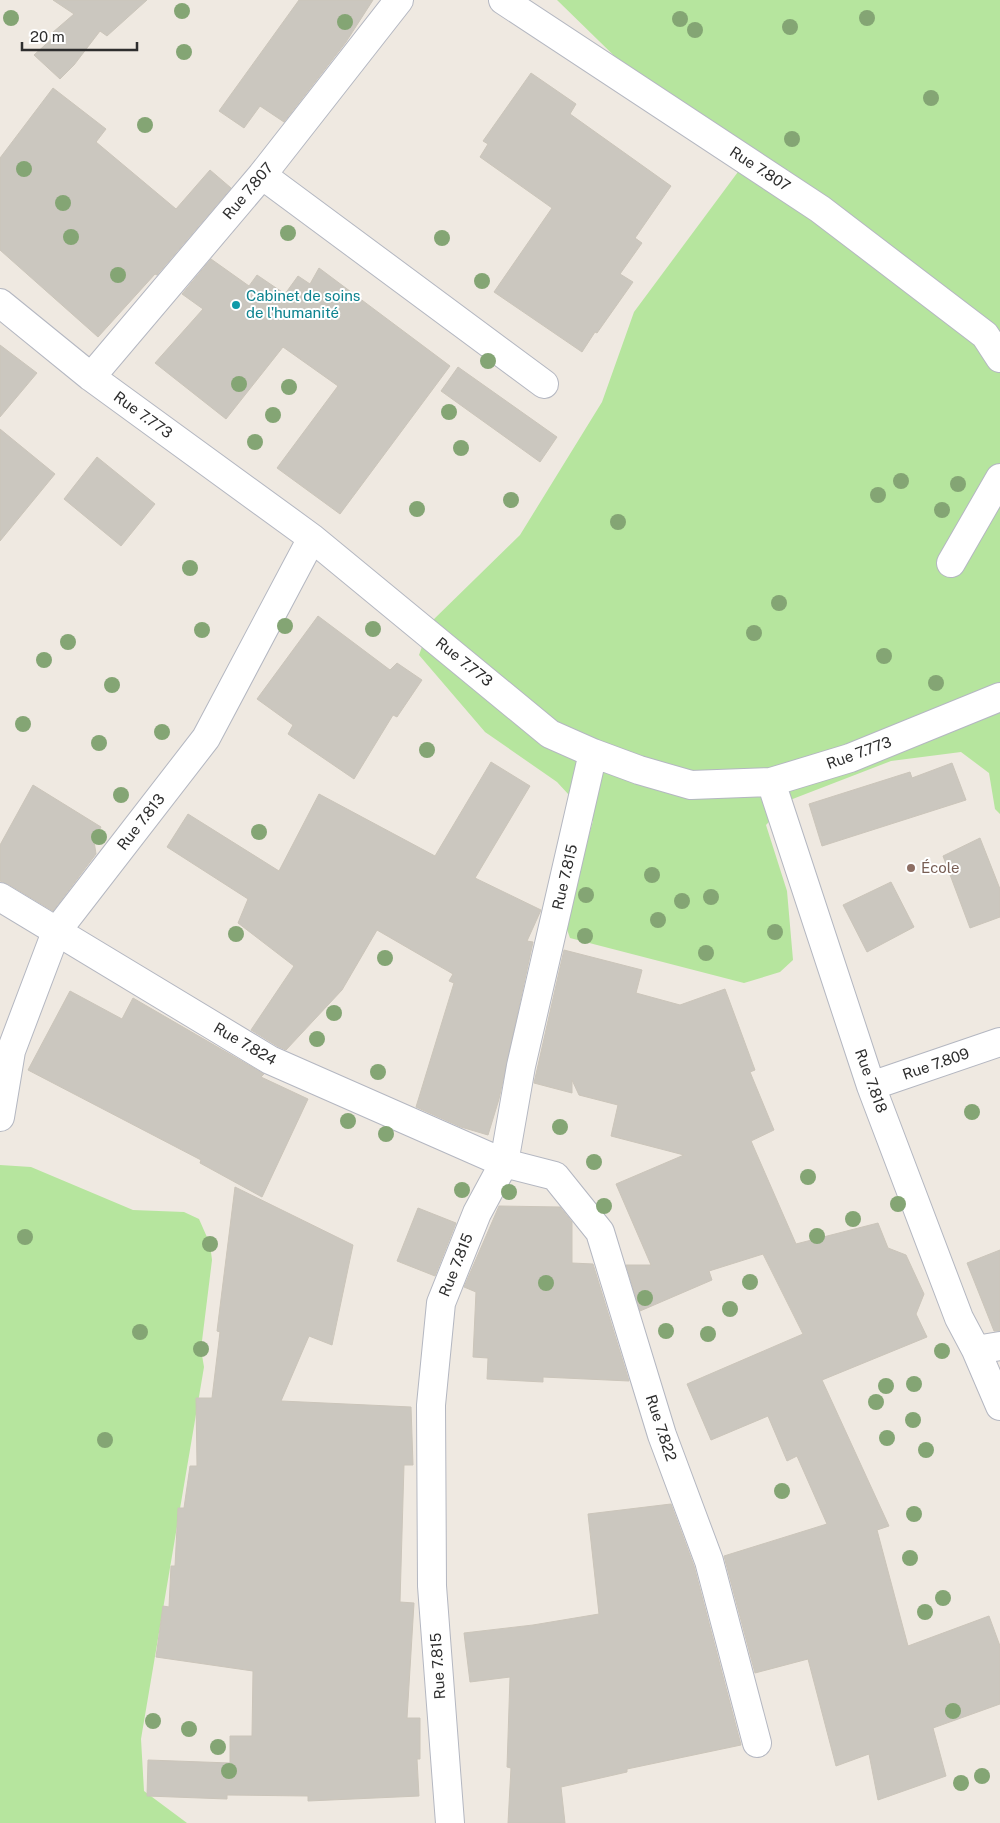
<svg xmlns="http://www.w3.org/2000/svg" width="1000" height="1823" font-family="'Public Sans',sans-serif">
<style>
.green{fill:#b6e59e}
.building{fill:#cbc7bf;stroke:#cbc5ba}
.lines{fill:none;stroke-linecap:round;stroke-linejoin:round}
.minor-casing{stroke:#b4b7c1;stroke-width:30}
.minor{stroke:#fff;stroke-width:28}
.tree{fill:#84a574}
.culture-dot{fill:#0f9aa8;stroke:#fff;stroke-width:2}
.education-dot{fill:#8d6e63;stroke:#fff;stroke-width:2}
.labels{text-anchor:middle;stroke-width:4;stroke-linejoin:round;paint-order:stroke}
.street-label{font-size:15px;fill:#2e2e2e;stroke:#fff}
.culture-label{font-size:15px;fill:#0d838f;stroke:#fff;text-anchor:start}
.education-label{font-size:15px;fill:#785e54;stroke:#fff;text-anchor:start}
</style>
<rect width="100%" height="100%" fill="#efe9e1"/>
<path class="green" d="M 557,0 L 1000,0 L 1000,814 L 995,809 L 989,773 L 961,752 L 891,761 L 790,800 L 766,825 L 787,891 L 793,960 L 780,972 L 744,983 L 570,938 L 564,921 L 593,821 L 557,782 L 485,732 L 419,655 L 431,622 L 520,535 L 602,402 L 634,312 L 752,153 L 641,82 Z
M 0,1165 L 31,1167 L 133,1210 L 184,1212 L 199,1219 L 210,1244 L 212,1260 L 201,1349 L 204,1367 L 141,1739 L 144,1791 L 187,1823 L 0,1823 Z"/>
<path class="building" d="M 53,0 L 147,0 L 107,36 L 100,31 L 74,65 L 60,79 L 34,55 L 55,36 L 52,33 L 74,14 Z
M 299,0 L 373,0 L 346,42 L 284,122 L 260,106 L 244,128 L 219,111 Z
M 531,73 L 576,104 L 570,114 L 671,186 L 635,238 L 642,243 L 620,274 L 633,282 L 597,333 L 595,332 L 582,352 L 494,292 L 552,208 L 480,157 L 488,144 L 483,141 Z
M 53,88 L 106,129 L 96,142 L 176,209 L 210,170 L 231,188 L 157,275 L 155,274 L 98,337 L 0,250 L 0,158 Z
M 211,259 L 249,286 L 257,275 L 285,294 L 298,276 L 310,284 L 319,268 L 450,366 L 340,514 L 277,468 L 338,386 L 283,347 L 226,419 L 155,363 L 203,309 L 182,294 Z
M 0,345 L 37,373 L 0,417 Z
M 458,367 L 557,437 L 540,462 L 441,391 Z
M 0,429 L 55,474 L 0,541 Z
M 97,457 L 155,504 L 121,546 L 64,499 Z
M 318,616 L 390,670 L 397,663 L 422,680 L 397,717 L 393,715 L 354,779 L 288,734 L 293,725 L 257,699 Z
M 491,762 L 530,786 L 475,878 L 541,910 L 527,941 L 533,942 L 499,1099 L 488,1135 L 461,1127 L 416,1107 L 454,983 L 449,981 L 453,974 L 377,930 L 342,990 L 286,1050 L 277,1046 L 251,1030 L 294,966 L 238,923 L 248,899 L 167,847 L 188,814 L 279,871 L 319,794 L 435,856 Z
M 952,763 L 966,800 L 822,846 L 809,804 L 910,772 L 912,778 Z
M 33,785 L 101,827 L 94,841 L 96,854 L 53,911 L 8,884 L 0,881 L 0,845 Z
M 980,838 L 1000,889 L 1000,917 L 970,928 L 943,856 Z
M 891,882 L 914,927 L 867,952 L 843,905 Z
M 564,950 L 642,970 L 636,993 L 680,1005 L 725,989 L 755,1070 L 750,1072 L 774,1130 L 751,1141 L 796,1244 L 878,1223 L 888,1248 L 906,1255 L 924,1294 L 916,1314 L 927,1337 L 822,1380 L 889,1526 L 877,1530 L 908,1646 L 989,1616 L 1000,1646 L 1000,1704 L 933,1728 L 946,1776 L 878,1800 L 869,1754 L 836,1766 L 808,1659 L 755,1673 L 724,1556 L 827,1524 L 797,1456 L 787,1461 L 768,1416 L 711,1440 L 687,1384 L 803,1334 L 763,1254 L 709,1271 L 712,1280 L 640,1311 L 626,1265 L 651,1265 L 616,1184 L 684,1155 L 611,1136 L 618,1105 L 579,1095 L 572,1080 L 572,1093 L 534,1083 Z
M 70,991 L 122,1019 L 133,998 L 264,1074 L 261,1077 L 308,1099 L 262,1197 L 200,1163 L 201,1160 L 28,1070 Z
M 235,1187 L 353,1245 L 332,1345 L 309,1336 L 281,1401 L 411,1407 L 413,1465 L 404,1465 L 400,1602 L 414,1603 L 407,1718 L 420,1718 L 420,1759 L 417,1759 L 419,1796 L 308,1801 L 308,1796 L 227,1795 L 227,1799 L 147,1796 L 148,1760 L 230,1763 L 230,1736 L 252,1736 L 253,1671 L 156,1657 L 163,1606 L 169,1607 L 171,1566 L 175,1566 L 178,1508 L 184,1508 L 190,1466 L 197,1466 L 196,1398 L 212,1398 L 220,1332 L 217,1331 Z
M 499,1206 L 560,1207 L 572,1222 L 572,1263 L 593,1264 L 629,1381 L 543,1377 L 543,1382 L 487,1379 L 488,1358 L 473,1357 L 476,1292 L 464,1287 Z
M 418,1208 L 456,1223 L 435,1276 L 397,1261 Z
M 1000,1250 L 1000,1331 L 994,1331 L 967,1263 Z
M 671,1504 L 694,1566 L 741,1745 L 627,1769 L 627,1772 L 561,1787 L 565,1823 L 508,1823 L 511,1768 L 507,1767 L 510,1677 L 470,1682 L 464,1633 L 533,1625 L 599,1614 L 588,1514 Z"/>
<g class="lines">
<defs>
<path id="minor" d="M 503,0 L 820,209 L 985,335 L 1000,358
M 262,175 L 544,384
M 0,303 L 91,377 L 312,538 L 550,734 L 593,753 L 639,770 L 691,785 L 771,782 L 850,758 L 1000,697
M 91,377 L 262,175 L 399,0
M 951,563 L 1000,478
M 771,782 L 871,1086 L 959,1318 L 976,1350 L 1000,1346
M 0,897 L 270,1060 L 504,1163 L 555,1176 L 600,1232 L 662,1435 L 709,1561 L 757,1743
M 871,1086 L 1000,1042
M 0,1117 L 11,1051 L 56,932 L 206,738 L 312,538
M 976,1350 L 1000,1406
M 450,1823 L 432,1586 L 431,1405 L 441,1303 L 477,1213 L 504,1163 L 521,1066 L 593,753"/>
</defs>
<use href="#minor" class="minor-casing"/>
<use href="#minor" class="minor"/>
</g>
<g class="tree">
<circle cx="182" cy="11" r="8"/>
<circle cx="11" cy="18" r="8"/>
<circle cx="867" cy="18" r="8"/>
<circle cx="680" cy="19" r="8"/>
<circle cx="345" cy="22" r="8"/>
<circle cx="790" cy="27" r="8"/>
<circle cx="695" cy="30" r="8"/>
<circle cx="184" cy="52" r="8"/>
<circle cx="931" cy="98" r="8"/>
<circle cx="145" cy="125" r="8"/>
<circle cx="792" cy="139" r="8"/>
<circle cx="24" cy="169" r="8"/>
<circle cx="63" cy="203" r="8"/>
<circle cx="288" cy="233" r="8"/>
<circle cx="71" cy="237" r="8"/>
<circle cx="442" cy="238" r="8"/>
<circle cx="118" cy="275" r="8"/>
<circle cx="482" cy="281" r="8"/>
<circle cx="488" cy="361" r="8"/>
<circle cx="239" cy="384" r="8"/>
<circle cx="289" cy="387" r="8"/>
<circle cx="449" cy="412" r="8"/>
<circle cx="273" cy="415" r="8"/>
<circle cx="255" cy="442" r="8"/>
<circle cx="461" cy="448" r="8"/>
<circle cx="901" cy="481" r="8"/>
<circle cx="958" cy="484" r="8"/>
<circle cx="878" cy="495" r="8"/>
<circle cx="511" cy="500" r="8"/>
<circle cx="417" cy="509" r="8"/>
<circle cx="942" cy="510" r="8"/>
<circle cx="618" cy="522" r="8"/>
<circle cx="190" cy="568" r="8"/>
<circle cx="779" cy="603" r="8"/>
<circle cx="285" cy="626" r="8"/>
<circle cx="373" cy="629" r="8"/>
<circle cx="202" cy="630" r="8"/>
<circle cx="754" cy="633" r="8"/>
<circle cx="68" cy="642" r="8"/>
<circle cx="884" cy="656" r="8"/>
<circle cx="44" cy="660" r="8"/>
<circle cx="936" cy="683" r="8"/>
<circle cx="112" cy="685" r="8"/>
<circle cx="23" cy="724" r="8"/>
<circle cx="162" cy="732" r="8"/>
<circle cx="99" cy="743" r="8"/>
<circle cx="427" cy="750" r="8"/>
<circle cx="121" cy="795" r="8"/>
<circle cx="259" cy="832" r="8"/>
<circle cx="99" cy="837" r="8"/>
<circle cx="652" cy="875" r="8"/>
<circle cx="586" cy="895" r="8"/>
<circle cx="711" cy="897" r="8"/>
<circle cx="682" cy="901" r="8"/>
<circle cx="658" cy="920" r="8"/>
<circle cx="775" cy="932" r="8"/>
<circle cx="236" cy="934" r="8"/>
<circle cx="585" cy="936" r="8"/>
<circle cx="706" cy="953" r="8"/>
<circle cx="385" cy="958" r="8"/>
<circle cx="334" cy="1013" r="8"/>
<circle cx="317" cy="1039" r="8"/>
<circle cx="378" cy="1072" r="8"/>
<circle cx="972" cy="1112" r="8"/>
<circle cx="348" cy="1121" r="8"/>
<circle cx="560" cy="1127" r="8"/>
<circle cx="386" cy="1134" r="8"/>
<circle cx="594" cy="1162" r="8"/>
<circle cx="808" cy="1177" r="8"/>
<circle cx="462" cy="1190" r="8"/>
<circle cx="509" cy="1192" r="8"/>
<circle cx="898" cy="1204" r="8"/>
<circle cx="604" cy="1206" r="8"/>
<circle cx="853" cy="1219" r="8"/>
<circle cx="817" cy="1236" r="8"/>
<circle cx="25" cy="1237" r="8"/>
<circle cx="210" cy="1244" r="8"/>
<circle cx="750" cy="1282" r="8"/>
<circle cx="546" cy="1283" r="8"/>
<circle cx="645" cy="1298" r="8"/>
<circle cx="730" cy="1309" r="8"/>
<circle cx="666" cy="1331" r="8"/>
<circle cx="140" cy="1332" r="8"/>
<circle cx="708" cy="1334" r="8"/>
<circle cx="201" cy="1349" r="8"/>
<circle cx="942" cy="1351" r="8"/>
<circle cx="914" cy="1384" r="8"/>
<circle cx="886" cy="1386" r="8"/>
<circle cx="876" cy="1402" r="8"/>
<circle cx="913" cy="1420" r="8"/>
<circle cx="887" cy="1438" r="8"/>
<circle cx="105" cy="1440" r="8"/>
<circle cx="926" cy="1450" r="8"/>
<circle cx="782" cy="1491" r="8"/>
<circle cx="914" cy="1514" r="8"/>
<circle cx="910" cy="1558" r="8"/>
<circle cx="943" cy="1598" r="8"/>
<circle cx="925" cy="1612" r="8"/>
<circle cx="953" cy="1711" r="8"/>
<circle cx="153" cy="1721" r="8"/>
<circle cx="189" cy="1729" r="8"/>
<circle cx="218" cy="1747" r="8"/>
<circle cx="229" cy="1771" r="8"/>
<circle cx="982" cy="1776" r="8"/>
<circle cx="961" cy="1783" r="8"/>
</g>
<circle class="culture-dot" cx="236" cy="305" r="5"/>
<circle class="education-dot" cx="911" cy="868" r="5"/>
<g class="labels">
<g class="street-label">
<text transform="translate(760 169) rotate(33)" y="5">Rue 7.807</text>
<text transform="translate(248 191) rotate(-50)" y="5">Rue 7.807</text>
<text transform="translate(143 415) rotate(36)" y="5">Rue 7.773</text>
<text transform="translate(464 662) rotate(39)" y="5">Rue 7.773</text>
<text transform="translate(859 753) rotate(-20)" y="5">Rue 7.773</text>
<text transform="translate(141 822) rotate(-52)" y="5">Rue 7.813</text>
<text transform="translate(565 877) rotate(-77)" y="5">Rue 7.815</text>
<text transform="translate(245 1044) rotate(30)" y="5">Rue 7.824</text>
<text transform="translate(936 1064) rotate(-19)" y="5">Rue 7.809</text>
<text transform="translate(871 1081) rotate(70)" y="5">Rue 7.818</text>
<text transform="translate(456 1265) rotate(-68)" y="5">Rue 7.815</text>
<text transform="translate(661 1428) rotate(72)" y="5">Rue 7.822</text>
<text transform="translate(438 1666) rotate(-94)" y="5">Rue 7.815</text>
</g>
<g class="culture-label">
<text x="246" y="301">Cabinet de soins<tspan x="246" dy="17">de l'humanité</tspan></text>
</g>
<g class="education-label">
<text x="921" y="873">École</text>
</g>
</g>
<path d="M22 42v8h115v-8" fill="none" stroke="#2e2e2e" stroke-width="2.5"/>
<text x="30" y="42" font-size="15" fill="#2e2e2e" stroke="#ffffff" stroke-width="4" paint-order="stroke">20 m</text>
</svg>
